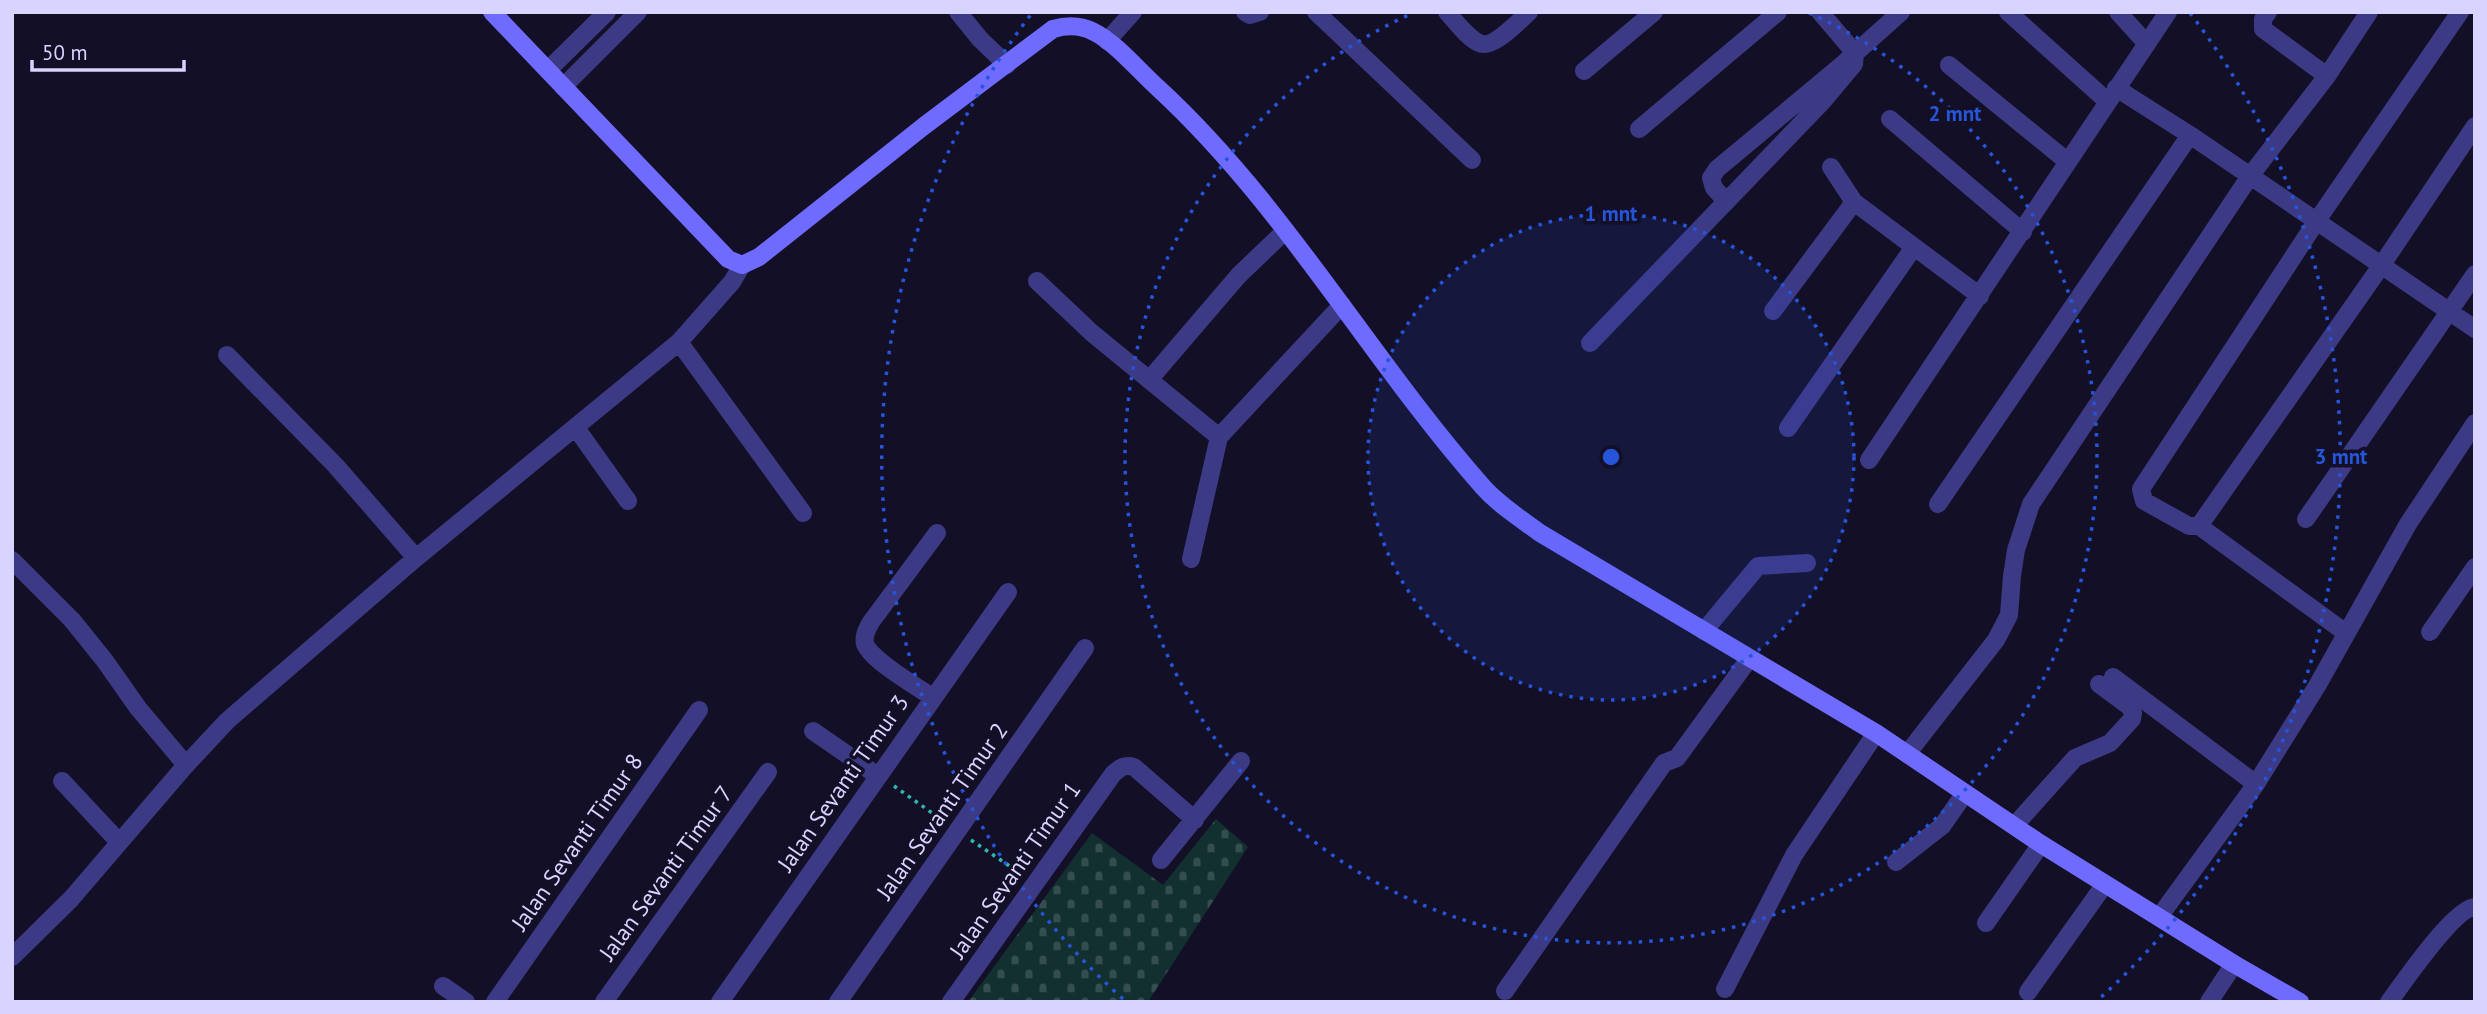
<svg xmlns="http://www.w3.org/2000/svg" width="2487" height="1014" font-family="'PT Sans',sans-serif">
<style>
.cemetery{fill:url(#cemetery-stones)}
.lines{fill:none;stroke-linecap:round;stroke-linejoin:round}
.path{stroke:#2fb8b0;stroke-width:3.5;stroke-dasharray:3.5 5;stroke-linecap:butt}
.street{stroke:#3d3a85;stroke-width:18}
.secondary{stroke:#6f6bff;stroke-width:18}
.ring{fill:none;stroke:#2655da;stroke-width:3.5;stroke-dasharray:3.5 7}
.labels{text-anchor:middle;stroke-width:7;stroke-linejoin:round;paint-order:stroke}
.street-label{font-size:23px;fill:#d9d4ff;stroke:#130f26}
.centre{fill:#2655da;stroke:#130f26;stroke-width:3.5}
.ring-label{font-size:21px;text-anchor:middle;font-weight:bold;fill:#2655da;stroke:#130f26;stroke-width:7;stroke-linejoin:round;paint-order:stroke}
</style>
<defs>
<pattern id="cemetery-stones" width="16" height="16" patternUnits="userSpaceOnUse" patternTransform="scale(1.75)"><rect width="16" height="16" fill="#12302f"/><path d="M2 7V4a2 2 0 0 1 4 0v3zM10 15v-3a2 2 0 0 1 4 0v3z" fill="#344d4e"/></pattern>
</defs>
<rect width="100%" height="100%" fill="#130f26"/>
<path class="cemetery" d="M 1216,819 L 1248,847 L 1148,1002 L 968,1002 L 1092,833 L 1163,885 Z"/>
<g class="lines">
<path class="path" d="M 894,786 L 942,820
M 971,840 L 1020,873"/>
<path class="street" d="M 958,12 L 980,39 L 1007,65
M 1245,12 L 1250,15 L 1260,12
M 1316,12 L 1472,160
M 1447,12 C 1456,22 1467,37 1479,43 C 1492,50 1519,21 1529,12
M 2008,12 L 2107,101
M 2118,12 L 2147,44
M 2268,12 L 2263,19 L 2263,29 L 2327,76
M 2460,12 L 2316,222 L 2141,489 L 2144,501 L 2189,526 L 2199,526 L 2381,266 L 2475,126
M 1107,41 L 1133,12
M 1949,65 L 2068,162
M 548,70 L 607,12
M 1584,71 L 1654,12
M 563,87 L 638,12
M 2116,88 L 2190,135 L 2475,329
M 1890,119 L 2023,232
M 1639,129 L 1778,12
M 1831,167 L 1854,202 L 1980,296
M 1726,201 L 1714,188 L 1711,178 L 1717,169 L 1842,65 L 1901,12
M 1037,281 L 1092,333 L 1219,437
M 1773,311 L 1854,202
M 679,342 L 803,513
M 1590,343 L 1823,101 L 1854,64 L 1855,53 L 1820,12
M 227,355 L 336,466 L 416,558
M 1149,380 L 1239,275 L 1285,231
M 576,428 L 628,501
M 1788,428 L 1914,247
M 1869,460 L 2168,12
M 1938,504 L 2190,135
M 2306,519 L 2475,274
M 2199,526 L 2346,633
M 1191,559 L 1219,437 L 1342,305
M 12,560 L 72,620 L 105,661 L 138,708 L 186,765
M 1704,631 L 1758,566 L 1807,563
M 2430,632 L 2475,567
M 2113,677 L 2256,784
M 932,697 C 916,686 872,661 865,644 C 863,636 867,629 871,622 L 937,533
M 813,731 L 878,776
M 1907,754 L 1996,640 L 2009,615 L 2012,576 L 2016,550 L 2031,504 L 2250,176 L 2327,76 L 2369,12
M 62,781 L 119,842
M 2015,825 L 2075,758 L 2110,743 L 2132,719 L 2133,713 L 2130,707 L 2099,684
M 1161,860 L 1241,761
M 1896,862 L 1942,826 L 1965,793
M 2159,917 L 2256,784 L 2317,686 L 2408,524 L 2475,423
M 1986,923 L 2041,844
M 12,957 L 71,899 L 186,765 L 227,721 L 416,558 L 679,342 L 732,282 L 742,265
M 443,986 L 466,1002
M 1725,989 L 1794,855 L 1876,733
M 1505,991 L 1664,763 L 1677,758 L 1749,659
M 2028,992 L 2105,884
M 495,1002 L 699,710
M 604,1002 L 768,772
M 720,1002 L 1008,592
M 838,1002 L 1085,648
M 951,1002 L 1113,774 C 1120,768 1124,764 1134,767 L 1195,820
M 2209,1002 L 2234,964
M 2389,1002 C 2403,983 2454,908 2475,907"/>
<path class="secondary" d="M 492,12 L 728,259 L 742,265 L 759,257 L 924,126 L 1053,29 C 1067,25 1081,25 1094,32 C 1116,43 1139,71 1158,88 C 1285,205 1369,358 1483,487 C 1499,505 1521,519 1540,533 L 1876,733 L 2041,844 L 2234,964 L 2300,1002"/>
</g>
<circle cx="1611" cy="457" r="243" fill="#2655da" fill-opacity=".12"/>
<g class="ring">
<circle cx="1611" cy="457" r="243"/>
<path d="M1809 13A486 486 0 1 1 1413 13"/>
<path d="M1123 999A730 730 0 0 1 1032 13M2190 13A730 730 0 0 1 2099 999"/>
</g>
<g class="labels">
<g class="street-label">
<text transform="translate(843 783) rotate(-55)" y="8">Jalan Sevanti Timur 3</text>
<text transform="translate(942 811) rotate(-55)" y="8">Jalan Sevanti Timur 2</text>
<text transform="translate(577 842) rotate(-55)" y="8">Jalan Sevanti Timur 8</text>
<text transform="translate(1015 870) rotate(-55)" y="8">Jalan Sevanti Timur 1</text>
<text transform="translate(666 873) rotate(-54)" y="8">Jalan Sevanti Timur 7</text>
</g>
</g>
<circle cx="1611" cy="457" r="10" class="centre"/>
<g class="ring-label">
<text x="1955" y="121">2 mnt</text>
<text x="1611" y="221">1 mnt</text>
<text x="2341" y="464">3 mnt</text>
</g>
<rect width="2487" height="1014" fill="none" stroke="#d9d4ff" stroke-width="28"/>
<path d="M32 60v10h152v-10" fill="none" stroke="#d9d4ff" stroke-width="3.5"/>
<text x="42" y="60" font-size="21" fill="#d9d4ff" stroke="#130f26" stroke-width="5" paint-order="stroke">50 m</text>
</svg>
